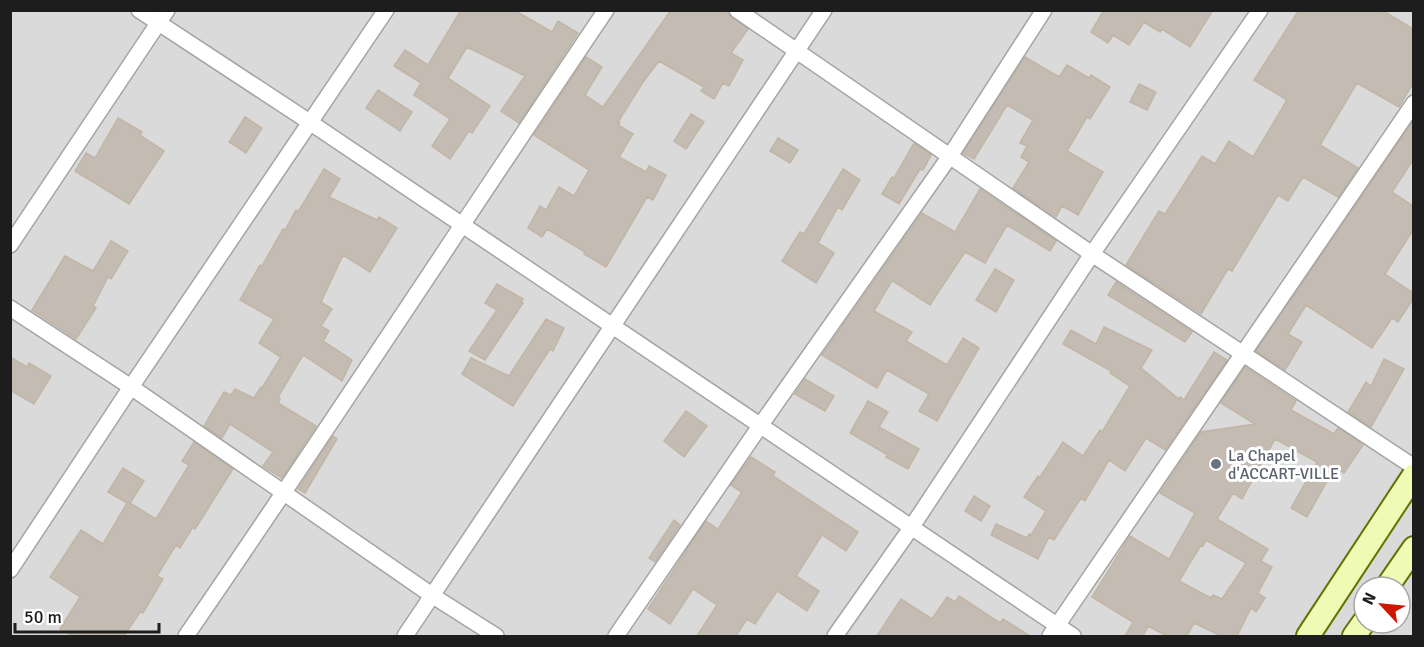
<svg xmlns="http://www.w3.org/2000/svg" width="1424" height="647" font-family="Signika,sans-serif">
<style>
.residential{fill:#dbdada;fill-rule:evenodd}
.building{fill:#c4bbb2;stroke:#c1b5a5;stroke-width:1.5;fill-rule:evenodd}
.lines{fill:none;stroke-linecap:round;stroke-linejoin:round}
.street-casing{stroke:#a4a4a4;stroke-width:18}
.secondary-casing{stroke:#5c7701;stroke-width:26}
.street{stroke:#fff;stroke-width:15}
.secondary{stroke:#effbb4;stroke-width:22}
.worship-dot{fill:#6b7280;stroke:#fff;stroke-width:2}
.labels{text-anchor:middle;stroke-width:6;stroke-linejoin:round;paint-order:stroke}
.worship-label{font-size:16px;fill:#5b616d;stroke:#fff;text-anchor:start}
</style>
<rect width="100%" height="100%" fill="#efece3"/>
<path class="residential" d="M 10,11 L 1413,11 L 1413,636 L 11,636 ZM 1364,587 L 1400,587 L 1400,623 L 1364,623 Z"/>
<path class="building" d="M 461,10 L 514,10 L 552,32 L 558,21 L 578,33 L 519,123 L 501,111 L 525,76 L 467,47 L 448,78 L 490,106 L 472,133 L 469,131 L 450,159 L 432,146 L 450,119 L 414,95 L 421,83 L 394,66 L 405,50 L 428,65 Z
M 671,10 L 723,10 L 748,29 L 731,53 L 743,60 L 729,86 L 723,83 L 714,99 L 701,91 L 704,87 L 659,61 L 643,82 L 618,122 L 620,123 L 618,125 L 633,134 L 619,157 L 646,172 L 649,166 L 666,175 L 653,200 L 647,197 L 606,267 L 584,254 L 585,252 L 547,229 L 542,237 L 528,228 L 540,206 L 546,210 L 559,187 L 574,196 L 589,170 L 534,135 L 586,57 L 602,67 L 585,95 L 603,107 Z
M 1104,10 L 1213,10 L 1190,47 L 1162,29 L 1160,32 L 1144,22 L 1129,45 L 1113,35 L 1108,43 L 1091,32 Z
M 1299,10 L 1382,10 L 1413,29 L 1413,83 L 1399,107 L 1357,83 L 1320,145 L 1358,168 L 1338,197 L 1303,177 L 1288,201 L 1278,195 L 1232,271 L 1228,269 L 1201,314 L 1126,265 L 1159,211 L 1165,214 L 1202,156 L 1215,164 L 1229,141 L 1253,157 L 1287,100 L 1254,80 Z
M 1025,57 L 1059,77 L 1067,65 L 1089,78 L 1091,75 L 1110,87 L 1090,119 L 1087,117 L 1067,151 L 1103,172 L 1078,215 L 1062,206 L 1056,217 L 1013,188 L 1029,162 L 1021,157 L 1027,146 L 1020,143 L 1033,120 L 1007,105 L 974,159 L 963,153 Z
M 1139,84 L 1156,92 L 1147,110 L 1130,102 Z
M 378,90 L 412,112 L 400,131 L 366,108 Z
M 691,114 L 704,122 L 686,149 L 674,141 Z
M 245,117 L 262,128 L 246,153 L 229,142 Z
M 118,118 L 142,132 L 140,135 L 164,151 L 129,204 L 75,171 L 86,153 L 95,158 Z
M 1413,121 L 1413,160 L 1392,192 L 1413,206 L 1413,230 L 1385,274 L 1413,293 L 1413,299 L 1398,322 L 1392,318 L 1372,348 L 1306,305 L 1288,334 L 1302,342 L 1285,370 L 1256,351 Z
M 778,138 L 798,150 L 790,163 L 770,151 Z
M 914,143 L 931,155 L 923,170 L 920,169 L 899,204 L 882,194 L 892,177 L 894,178 Z
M 324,169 L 340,179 L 329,197 L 377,220 L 379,217 L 397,228 L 370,272 L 343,255 L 321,302 L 332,309 L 321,326 L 329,331 L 323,341 L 352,360 L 342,381 L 303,355 L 278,397 L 280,399 L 278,403 L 316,426 L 282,478 L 263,466 L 273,452 L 230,424 L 222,438 L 204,426 L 224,392 L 231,395 L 235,389 L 254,398 L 261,387 L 262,388 L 281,357 L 259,343 L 274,319 L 240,300 L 260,265 L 262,266 L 283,229 L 285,230 L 296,210 L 298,212 Z
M 843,169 L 860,180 L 842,210 L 838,207 L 818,243 L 834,253 L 816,283 L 782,261 L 800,232 L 804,234 Z
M 980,189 L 1056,241 L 1050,251 L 1007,225 L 985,263 L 965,252 L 930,305 L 893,281 L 891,282 L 874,311 L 912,332 L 906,341 L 947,365 L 963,338 L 979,348 L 937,421 L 919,411 L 929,394 L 887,370 L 877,388 L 822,355 L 922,213 L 955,232 Z
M 111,241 L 128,251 L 111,279 L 108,277 L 93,306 L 96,308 L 76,339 L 32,310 L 65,256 L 93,271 Z
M 995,269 L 1014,280 L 996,312 L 976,300 Z
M 1116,282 L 1192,332 L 1185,342 L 1108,295 Z
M 497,284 L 523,299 L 521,302 L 523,303 L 485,360 L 469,351 L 497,310 L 485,303 Z
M 546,319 L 564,328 L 553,351 L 550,349 L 513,406 L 462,374 L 471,358 L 509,376 Z
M 1104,327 L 1152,350 L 1141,368 L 1179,399 L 1180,397 L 1184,400 L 1214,352 L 1227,360 L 1165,450 L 1146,438 L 1125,471 L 1109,460 L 1085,501 L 1081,498 L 1054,540 L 1049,537 L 1038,559 L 991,535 L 996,524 L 1027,538 L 1029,534 L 1031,535 L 1046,511 L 1024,497 L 1038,476 L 1040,477 L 1063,442 L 1083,456 L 1100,430 L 1102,432 L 1130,386 L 1110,373 L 1111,371 L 1063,344 L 1071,330 L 1096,344 Z
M 10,357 L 27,367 L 29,363 L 51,376 L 34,404 L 10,390 Z
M 1384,359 L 1404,369 L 1371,427 L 1348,412 L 1366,382 L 1371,386 Z
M 1245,367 L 1296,401 L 1291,410 L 1334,434 L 1338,428 L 1363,445 L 1344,473 L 1335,467 L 1307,517 L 1291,508 L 1317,462 L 1275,439 L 1242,499 L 1233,493 L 1217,519 L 1268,549 L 1261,561 L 1272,567 L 1258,593 L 1265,598 L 1256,612 L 1251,608 L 1237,636 L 1221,636 L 1194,623 L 1187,636 L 1167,636 L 1148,626 L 1143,636 L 1125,636 L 1133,622 L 1092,597 L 1130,536 L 1169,559 L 1195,513 L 1160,493 L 1201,432 L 1255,424 L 1221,403 ZM 1206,540 L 1246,563 L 1222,599 L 1213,595 L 1211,598 L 1179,581 L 1201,545 L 1203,546 Z
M 805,379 L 834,396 L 825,411 L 795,394 Z
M 868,401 L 888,412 L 879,427 L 919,449 L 908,469 L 886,457 L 888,455 L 850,433 Z
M 686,411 L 707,426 L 684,457 L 664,441 Z
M 333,436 L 337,439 L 305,493 L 298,489 Z
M 194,442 L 233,469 L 195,529 L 193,527 L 180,548 L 176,545 L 157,576 L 163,579 L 143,613 L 140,612 L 124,636 L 73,636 L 60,629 L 80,597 L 50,577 L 81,530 L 103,544 L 127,503 L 108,492 L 123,468 L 144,481 L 130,503 L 156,519 L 189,465 L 182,461 Z
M 751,457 L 775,472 L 773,476 L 858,532 L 846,551 L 822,535 L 796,576 L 819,591 L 807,611 L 777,591 L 755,624 L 747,619 L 736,636 L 697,636 L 717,605 L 693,589 L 670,624 L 648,609 L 706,521 L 718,529 L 742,492 L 731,485 Z
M 974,496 L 990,506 L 981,521 L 965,511 Z
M 674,520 L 680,525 L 655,562 L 649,558 Z
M 959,596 L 1000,623 L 1003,619 L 1030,636 L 877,636 L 901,599 L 932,619 L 947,597 L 955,602 Z"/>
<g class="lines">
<defs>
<path id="street" d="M 139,10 L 311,123 L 1073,636
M 737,10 L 1092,254 L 1414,467
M 10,245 L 167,10
M 10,308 L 131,387 L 433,596 L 496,636
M 10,570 L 131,387 L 386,10
M 186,636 C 328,430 465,219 606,10
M 405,636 L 824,10
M 616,636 L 760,426 L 950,156 L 1044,10
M 835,636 L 911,528 L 1092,254 L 1260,10
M 1050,636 L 1414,103"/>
<path id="secondary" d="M 1387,587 L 1414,548
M 1308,636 L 1414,475
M 1354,636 L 1364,622"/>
</defs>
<use href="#street" class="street-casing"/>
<use href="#secondary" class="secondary-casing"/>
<use href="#street" class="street"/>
<use href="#secondary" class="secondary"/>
</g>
<circle class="worship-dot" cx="1216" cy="464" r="6"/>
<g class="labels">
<g class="worship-label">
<text x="1228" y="461">La Chapel<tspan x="1228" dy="18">d'ACCART-VILLE</tspan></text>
</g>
</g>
<rect width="1424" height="647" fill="none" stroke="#1d1d1d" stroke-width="24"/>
<g transform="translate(1382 605) rotate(296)"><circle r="28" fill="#ffffff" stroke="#a5a5a5" stroke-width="1.5"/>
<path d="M0-4.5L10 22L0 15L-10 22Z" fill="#ca1900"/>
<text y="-9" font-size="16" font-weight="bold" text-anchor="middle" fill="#1d1d1d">N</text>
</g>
<path d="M15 623v9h144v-9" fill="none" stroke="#1d1d1d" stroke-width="3"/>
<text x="24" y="623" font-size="18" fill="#1d1d1d" stroke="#ffffff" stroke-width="4.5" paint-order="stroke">50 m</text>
</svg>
